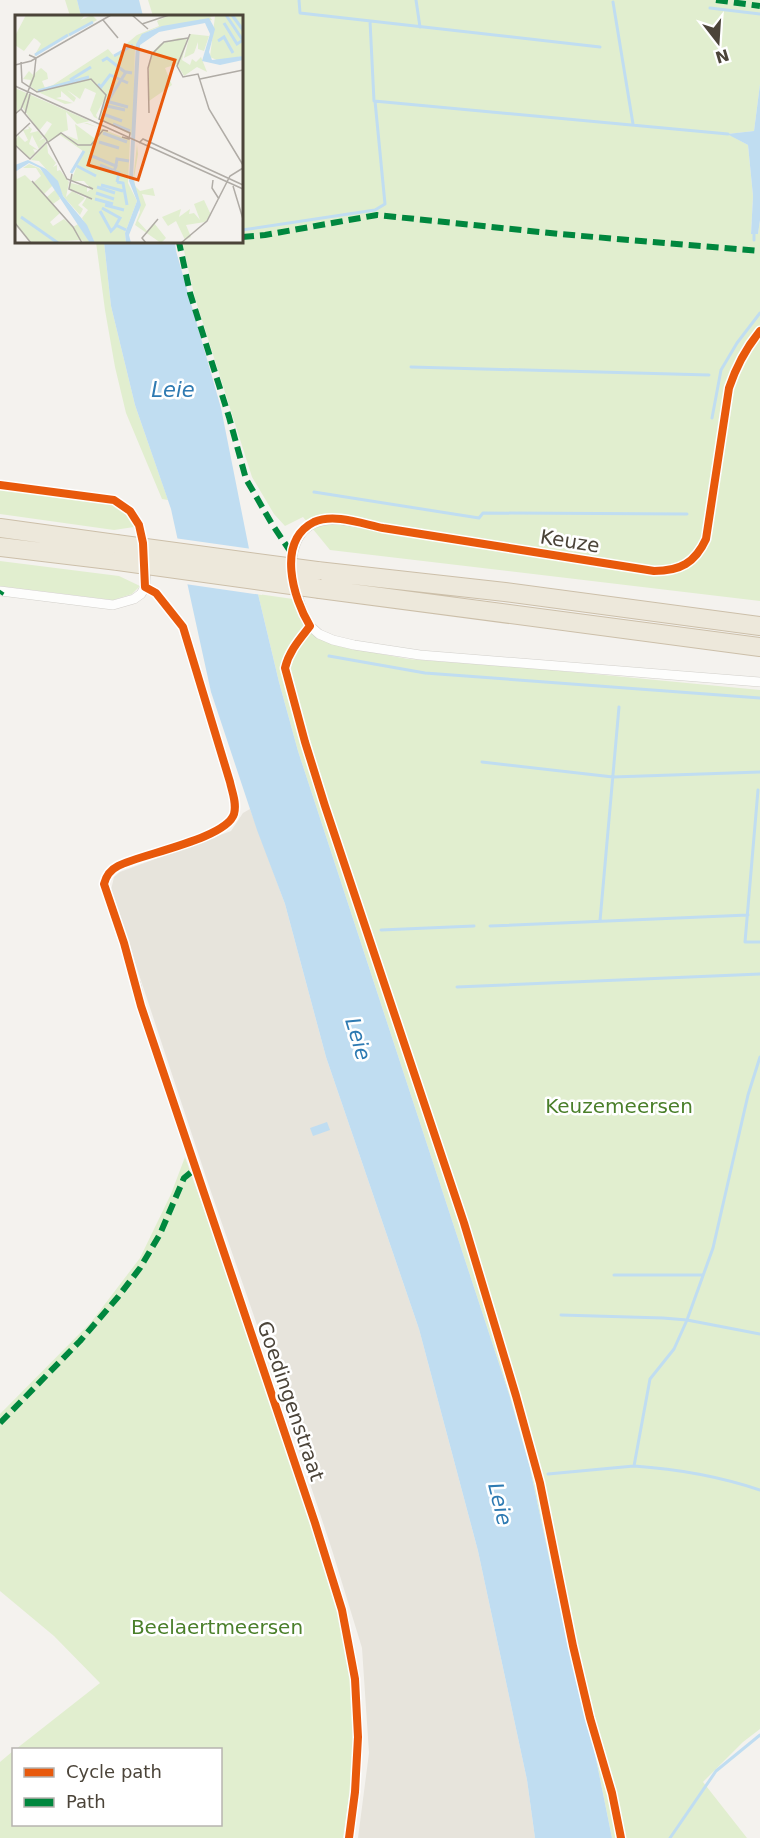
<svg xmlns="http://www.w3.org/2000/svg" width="760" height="1838" font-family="'DejaVu Sans',sans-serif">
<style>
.residential{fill:#e7e4dc}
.green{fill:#e1eecf}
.water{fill:#c0ddf1}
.pier{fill:#f4f2ee}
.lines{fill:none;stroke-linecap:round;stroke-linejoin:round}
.stream{stroke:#c0ddf1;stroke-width:3}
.street-casing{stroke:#d2d0cb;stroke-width:10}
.highway-casing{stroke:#ccbfa9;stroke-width:20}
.street{stroke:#fdfdfc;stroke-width:9}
.highway{stroke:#ede8db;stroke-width:18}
.highway-bridge-casing{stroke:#ccbfa9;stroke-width:20;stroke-linecap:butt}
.highway-bridge{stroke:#ede8db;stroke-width:18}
.quiet{stroke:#00873e;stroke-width:6;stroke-dasharray:12 6;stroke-linecap:butt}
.cycleway-casing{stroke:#fff;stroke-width:11}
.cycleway{stroke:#e8590c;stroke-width:8}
.labels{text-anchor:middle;stroke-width:5;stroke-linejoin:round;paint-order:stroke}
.street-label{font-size:20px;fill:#4b4439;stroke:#fff}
.park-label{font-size:20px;fill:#4a7f2a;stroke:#fff}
.water-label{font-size:21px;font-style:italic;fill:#2e7ab2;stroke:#fff}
.inset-river{fill:none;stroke:#c0ddf1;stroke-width:3}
.inset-road{fill:none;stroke:#b0aca6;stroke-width:1.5}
.view{fill:#e8590c;fill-opacity:0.15;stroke:#e8590c;stroke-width:3}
.inset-edge{fill:none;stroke:#4b4439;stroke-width:3}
</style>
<rect width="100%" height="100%" fill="#f4f2ee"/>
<path class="residential" d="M 250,809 L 285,904 L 326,1057 L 419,1329 L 478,1551 L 527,1780 L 535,1838 L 358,1838 L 369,1753 L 362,1648 L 332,1550 L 265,1348 L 208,1183 L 111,890 L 114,877 L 120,872 L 231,831 L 243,813 Z"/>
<path class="green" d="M 65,0 L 77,0 L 81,16 L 70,16 Z
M 148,0 L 760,0 L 760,84 L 754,131 L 728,134 L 748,145 L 753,196 L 751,234 L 758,234 L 760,220 L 760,601 L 330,550 L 303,517 L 285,526 L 274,514 L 252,477 L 195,298 L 182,242 L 242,242 L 242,16 L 153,16 Z
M 96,242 L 104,242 L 111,306 L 135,405 L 168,500 L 162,499 L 126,413 L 115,367 L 105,310 Z
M 0,490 L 112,504 L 127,514 L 134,527 L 114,530 L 0,514 Z
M 0,561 L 119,576 L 140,586 L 132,594 L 113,600 L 0,586 Z
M 258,594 L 293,599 L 299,617 L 305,627 L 320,639 L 338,646 L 408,659 L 541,669 L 760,690 L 760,1729 L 743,1742 L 703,1782 L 747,1838 L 612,1838 L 592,1739 L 553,1576 L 530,1468 L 510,1397 L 298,751 L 279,682 Z
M 185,1157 L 250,1337 L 328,1573 L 343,1626 L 355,1705 L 350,1790 L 343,1838 L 0,1838 L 0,1762 L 13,1751 L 14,1824 L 220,1824 L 220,1750 L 16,1749 L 100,1683 L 54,1636 L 0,1591 L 0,1414 L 92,1321 L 140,1258 L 171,1194 Z"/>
<path class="water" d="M 77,0 L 139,0 L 143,16 L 81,16 Z
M 760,84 L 760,220 L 758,234 L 751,234 L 753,196 L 748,145 L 727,134 L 754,131 Z
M 104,242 L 175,242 L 176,251 L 221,408 L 258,594 L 279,682 L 298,751 L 510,1397 L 530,1468 L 553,1576 L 592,1739 L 612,1838 L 535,1838 L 527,1780 L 478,1551 L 419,1329 L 326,1057 L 285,904 L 257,830 L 211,692 L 171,509 L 135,405 L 111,306 Z
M 327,1122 L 330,1130 L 313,1136 L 310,1128 Z"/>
<path class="pier" d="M 174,538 L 252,549 L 262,595 L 185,584 Z"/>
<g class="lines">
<path class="stream" d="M 299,0 L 300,13 L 600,47
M 416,0 L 420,27
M 613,2 L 633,124
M 710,8 L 760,14
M 370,21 L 374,101 L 728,134
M 242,230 L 375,210 L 385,204 L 375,101
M 754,240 L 754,233
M 411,367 L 709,375
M 712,418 L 721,370 L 737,343 L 760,313
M 314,492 L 479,518 L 483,513 L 687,514
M 329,656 L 425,673 L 760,698
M 482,762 L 613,777 L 760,772
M 758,790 L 745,942 L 760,942
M 600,921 L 619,707
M 490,926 L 748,915
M 381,930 L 474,926
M 457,987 L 760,974
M 614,1275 L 702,1275
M 561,1315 L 663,1318 L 687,1320 L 760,1334
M 634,1466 C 678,1469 718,1476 760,1490
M 548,1474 L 634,1466 L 650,1379 L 674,1349 L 687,1320 L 713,1248 L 748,1095 L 760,1057
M 670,1838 L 716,1771 L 760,1735"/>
<defs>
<path id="street" d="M 0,485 L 114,500 L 130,511 L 139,525 L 143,543 L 146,581 L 145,587 L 141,594 L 134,599 L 113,605 L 0,591
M 292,570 C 291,560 292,553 296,543 C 310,507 354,522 383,528 L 654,571 C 680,571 695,563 706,539 L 729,388 C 736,367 746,348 760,331
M 294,584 L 304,616 L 310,626 L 319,634 L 333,640 L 354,645 L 420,655 L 760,682
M 136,984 L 141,1006 L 315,1523 L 342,1610 L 355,1679 L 358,1737 L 355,1792 L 349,1838"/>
<path id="highway" d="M 0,528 L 116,544
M 0,547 L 118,561
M 317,571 L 505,592 L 760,626
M 320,589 L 760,647"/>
</defs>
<use href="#street" class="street-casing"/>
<use href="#highway" class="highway-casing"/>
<use href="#street" class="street"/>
<use href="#highway" class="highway"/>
<defs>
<path id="highway-bridge" d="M 116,544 L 317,571
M 118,561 L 320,589"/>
</defs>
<use href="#highway-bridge" class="highway-bridge-casing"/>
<use href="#highway-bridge" class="highway-bridge"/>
<path class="quiet" d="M 716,0 L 760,6
M 242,237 L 265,235 L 377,215 L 559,234 L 760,251
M 182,242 L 179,242 L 190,293 L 229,417 L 246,479 L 272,524 L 292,554
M 0,594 L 2,591
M 0,1423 L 80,1341 L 118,1297 L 140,1268 L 160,1234 L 184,1178 L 195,1169"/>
<defs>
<path id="cycleway" d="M 0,485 L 114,500 L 130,511 L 139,525 L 143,543 L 145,587 L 156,593 L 183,627 L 230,782 C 232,792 237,803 234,814 C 226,839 141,854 118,866 C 110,870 106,876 104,884 L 124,943 L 141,1006 L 315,1523 L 342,1610 L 355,1679 L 358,1737 L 355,1792 L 349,1838
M 621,1838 L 612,1793 L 590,1718 L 573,1646 L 540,1483 L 516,1396 L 464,1223 L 325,806 L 305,742 L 285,668 C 289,651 300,639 310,626 C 293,598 276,541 314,522 C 334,513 363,524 383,528 L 654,571 C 680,571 695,563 706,539 L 729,388 C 736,367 746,348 760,331"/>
</defs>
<use href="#cycleway" class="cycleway-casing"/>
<use href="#cycleway" class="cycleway"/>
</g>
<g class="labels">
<g class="street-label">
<text transform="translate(570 541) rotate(9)" y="7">Keuze</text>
<text transform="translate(291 1401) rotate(71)" y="7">Goedingenstraat</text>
</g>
<g class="park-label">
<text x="619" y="1113">Keuzemeersen</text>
<text x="217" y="1634">Beelaertmeersen</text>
</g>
<g class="water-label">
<text x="173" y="397">Leie</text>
<text transform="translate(358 1039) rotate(73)" y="7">Leie</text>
<text transform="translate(500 1504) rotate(76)" y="7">Leie</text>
</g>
</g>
<g transform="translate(15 15)">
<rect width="228" height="228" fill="#f4f2ee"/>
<path d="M 11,0 L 70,0 L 66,5 L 77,0 L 82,5 L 19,41 L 26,29 L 22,25 L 19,23 L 9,36 L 0,30 L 0,21 ZM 155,0 L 228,0 L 228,41 L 204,46 L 195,42 L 200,1 L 195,2 L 197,5 L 141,13 L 128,19 L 120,32 L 118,121 L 85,104 L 90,83 L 81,100 L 83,104 L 79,102 L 75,95 L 81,78 L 70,73 L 65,84 L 52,75 L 61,83 L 59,87 L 46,76 L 46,82 L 41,83 L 58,88 L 50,89 L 23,77 L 14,70 L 16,65 L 8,64 L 14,56 L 18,60 L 26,53 L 32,58 L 33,64 L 27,66 L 30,73 L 38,70 L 93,34 L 99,41 L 112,35 L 110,30 L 122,20 L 144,11 L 142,6 ZM 175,19 L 194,21 L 189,36 L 183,34 L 183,27 L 179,38 L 169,43 ZM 163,23 L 172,23 L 167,45 L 175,50 L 177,44 L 181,47 L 186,42 L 192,57 L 182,52 L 169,61 L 162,49 L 150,53 L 157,70 L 134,86 L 134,47 L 138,37 L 145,29 ZM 0,73 L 75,106 L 62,109 L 51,97 L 53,115 L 45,118 L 63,130 L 51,120 L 63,125 L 60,109 L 79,123 L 85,113 L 69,108 L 72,108 L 115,125 L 113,168 L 122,186 L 110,218 L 111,228 L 80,228 L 67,203 L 73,195 L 67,190 L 72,182 L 54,173 L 56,168 L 72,172 L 72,177 L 76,174 L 69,166 L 56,166 L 68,136 L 45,120 L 33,127 L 29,121 L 37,109 L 32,106 L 24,116 L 7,92 L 2,97 ZM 13,111 L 17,114 L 15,118 L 23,116 L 28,122 L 24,126 L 29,123 L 31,126 L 24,134 L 17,120 L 14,129 L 23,135 L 18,134 L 20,138 L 14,143 L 0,130 L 3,120 L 10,127 L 13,125 L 8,115 L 14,114 ZM 32,128 L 33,138 L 41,148 L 38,152 L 42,150 L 42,156 L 45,155 L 54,167 L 51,182 L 57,176 L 70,183 L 63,190 L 68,194 L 65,200 L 48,181 L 41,165 L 24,146 L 16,145 ZM 122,129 L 123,139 L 119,163 L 120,171 L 125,176 L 138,173 L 140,181 L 127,179 L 131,190 L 123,206 L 132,216 L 139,208 L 151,223 L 146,228 L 120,210 L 125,197 L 118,166 ZM 14,149 L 24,153 L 39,169 L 29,179 L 32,182 L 41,174 L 45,184 L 38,189 L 45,198 L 35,207 L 38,211 L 49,204 L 58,212 L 65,208 L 75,228 L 65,225 L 17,228 L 0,210 L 0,157 L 2,164 L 10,160 L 18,168 L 26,161 L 21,153 L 8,153 ZM 189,185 L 196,200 L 190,207 L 171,210 L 176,222 L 170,225 L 161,206 L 153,211 L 147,202 L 166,194 L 164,202 L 175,194 L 174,199 L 179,198 L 185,205 L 179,189 Z" fill="#e1eecf"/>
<path d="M 194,3 L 200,14 L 194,37 L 197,45 L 228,41 L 228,45 L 205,50 L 187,46 L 195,19 L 190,8 L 144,17 L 125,30 L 118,163 L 126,190 L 114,220 L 116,228 L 111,228 L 110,218 L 122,186 L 114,166 L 121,29 L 127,19 L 147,11 ZM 13,145 L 31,154 L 43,166 L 48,181 L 72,210 L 80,228 L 75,228 L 25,153 L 14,148 L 0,157 L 0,150 Z" fill="#c0ddf1"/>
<path class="inset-river" d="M 211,0 L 227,24M 217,0 L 228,15M 209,8 L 222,29 L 228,25M 54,20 L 78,7M 203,26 L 209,22 L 218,38M 20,40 L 53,20M 99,41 L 118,30M 87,46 L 92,43 L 110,57M 55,65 L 76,52M 83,69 L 86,72 L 95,60 L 113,68M 23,76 L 74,62M 91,86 L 113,92M 92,91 L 110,95M 88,94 L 111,57 L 117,58M 88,99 L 107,106M 98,109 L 115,116M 88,118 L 112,127M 84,127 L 104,133M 77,141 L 101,151 L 99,156M 85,150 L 104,158 L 102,167M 101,150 L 102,144 L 114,146M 62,151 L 81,161M 56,158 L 69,136M 102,167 L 108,168 L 112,190M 86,170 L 108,176M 82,172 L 100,178M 81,178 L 99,184M 80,184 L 98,189M 90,190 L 109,195M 87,193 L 105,203 L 101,210 L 111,215M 85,196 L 96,216 L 101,211M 6,202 L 43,228"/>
<path class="inset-road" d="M 117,0 L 133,14M 88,5 L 103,23M 127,9 L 154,0M 175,19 L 162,51 L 168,62 L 183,59 L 194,94 L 228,150M 6,47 L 7,67 L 22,77 L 76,64 L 91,80 L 84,104 L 115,118 L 114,124 L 107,122M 0,50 L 16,46 L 96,0M 185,64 L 228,55M 0,71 L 228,174M 6,94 L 31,124 L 52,164 L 78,174 L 74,172M 134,98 L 133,53 L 137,39 L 149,27 L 173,23M 0,99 L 6,94 L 19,61 L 21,43 L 14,40M 10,99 L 15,79M 0,122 L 15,108M 32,128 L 46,118 L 63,130 L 76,130 L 88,115 L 93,116M 124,128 L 128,124 L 228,170M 0,130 L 15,144 L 32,127M 57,159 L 54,174 L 77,184M 198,165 L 197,173 L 204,184M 17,166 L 58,212 L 67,228M 218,171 L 228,204M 0,208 L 16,228M 131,228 L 127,223 L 143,204M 166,228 L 192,206 L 215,161 L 228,153"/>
<path class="view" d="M 110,30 L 160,45 L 123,165 L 73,150 Z"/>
<rect width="228" height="228" class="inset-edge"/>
</g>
<rect x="12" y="1748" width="210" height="78" fill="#ffffff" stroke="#b7b4b0" stroke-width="1.5"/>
<rect x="24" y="1768" width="30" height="9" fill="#e8590c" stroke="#b7b4b0" stroke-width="1.5"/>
<text x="66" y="1778" font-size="18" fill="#4b4439">Cycle path</text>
<rect x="24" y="1798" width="30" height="9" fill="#00873e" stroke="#b7b4b0" stroke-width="1.5"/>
<text x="66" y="1808" font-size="18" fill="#4b4439">Path</text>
<g transform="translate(718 42) rotate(163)" stroke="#ffffff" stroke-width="4.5" paint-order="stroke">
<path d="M0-4.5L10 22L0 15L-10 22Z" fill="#4b4439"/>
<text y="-9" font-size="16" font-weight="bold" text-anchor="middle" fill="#4b4439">N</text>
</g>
</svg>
